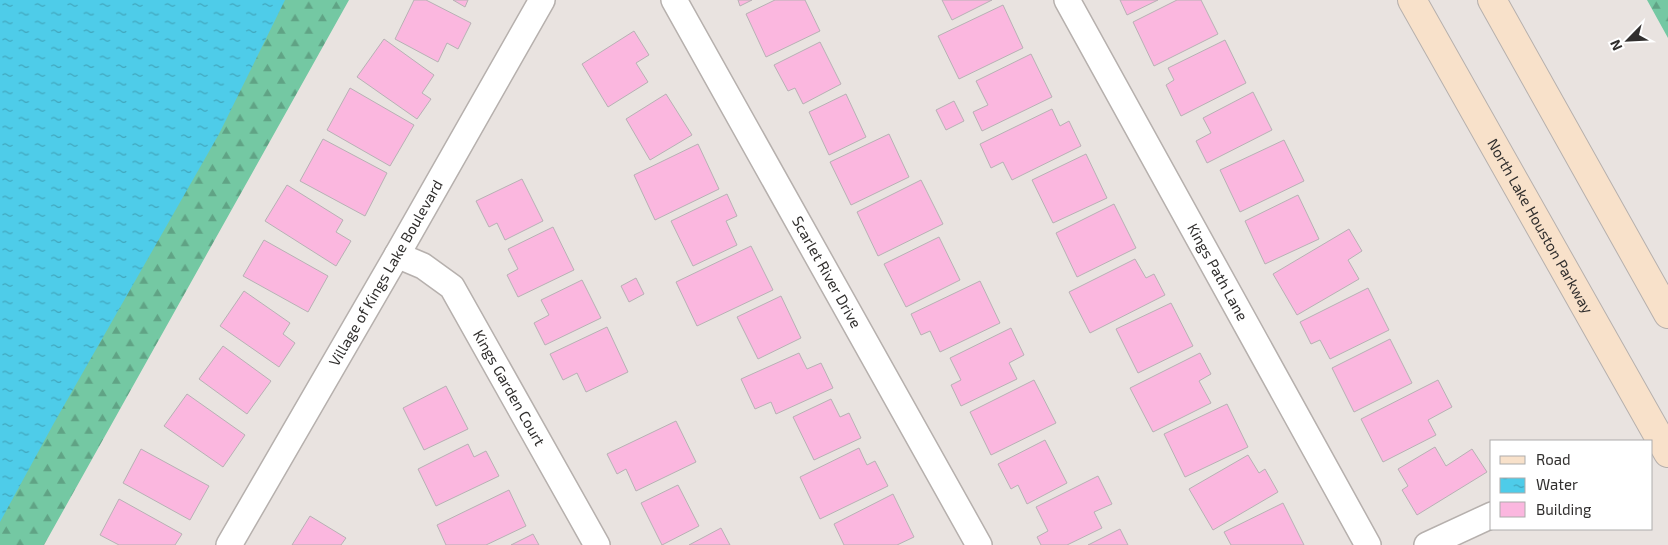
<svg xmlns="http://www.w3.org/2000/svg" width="1668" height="545" font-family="'Exo 2',sans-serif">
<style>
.forest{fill:url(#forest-firs)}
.water{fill:url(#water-ripples)}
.building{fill:#fbb7df;stroke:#b7b1b4}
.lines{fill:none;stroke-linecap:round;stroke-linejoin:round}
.minor-casing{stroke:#b6b0ad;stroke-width:28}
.secondary-casing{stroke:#b6b0ad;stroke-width:30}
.minor{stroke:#fff;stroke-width:25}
.secondary{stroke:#f8e1ca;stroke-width:28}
.labels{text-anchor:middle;stroke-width:5;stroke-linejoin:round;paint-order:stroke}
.street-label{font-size:15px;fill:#312f2e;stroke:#fff}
</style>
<defs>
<pattern id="forest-firs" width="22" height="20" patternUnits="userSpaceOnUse" patternTransform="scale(1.25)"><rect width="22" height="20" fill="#74c8a3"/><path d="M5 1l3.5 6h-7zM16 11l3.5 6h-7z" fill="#60a385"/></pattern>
<pattern id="water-ripples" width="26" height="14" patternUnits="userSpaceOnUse" patternTransform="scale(1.25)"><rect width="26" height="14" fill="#4ecce9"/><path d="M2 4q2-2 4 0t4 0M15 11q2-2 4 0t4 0" fill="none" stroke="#41a6bd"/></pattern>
</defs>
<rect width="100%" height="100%" fill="#e9e3e0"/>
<path class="forest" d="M 0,0 L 349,0 L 44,545 L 0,545 Z
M 1647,0 L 1668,0 L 1668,38 Z"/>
<path class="water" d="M 0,0 L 285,0 L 219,134 L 54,423 L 0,522 Z"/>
<path class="building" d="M 414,0 L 426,0 L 471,23 L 458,49 L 447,43 L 438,62 L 395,39 Z
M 453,0 L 468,0 L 465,7 Z
M 738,0 L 752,0 L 740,6 Z
M 775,0 L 805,0 L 820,31 L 766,57 L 746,14 Z
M 942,0 L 992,0 L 952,20 Z
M 1120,0 L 1158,0 L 1127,15 Z
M 1177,0 L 1201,0 L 1218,34 L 1154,66 L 1133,22 Z
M 1003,5 L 1023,48 L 959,79 L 938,36 Z
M 634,31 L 649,55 L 636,63 L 648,82 L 608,107 L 582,64 Z
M 384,39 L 434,75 L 422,93 L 431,99 L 417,119 L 357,77 Z
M 1225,40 L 1246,83 L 1181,116 L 1166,85 L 1174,80 L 1168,68 Z
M 820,42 L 841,84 L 803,104 L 795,88 L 788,91 L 774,65 Z
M 1031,54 L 1052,97 L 982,131 L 973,112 L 988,105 L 976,81 Z
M 350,88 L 414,125 L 390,166 L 327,130 Z
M 1253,92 L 1272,130 L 1207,163 L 1196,141 L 1211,133 L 1203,118 Z
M 666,94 L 692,135 L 650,160 L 626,119 Z
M 846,94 L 866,137 L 829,155 L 809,112 Z
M 954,101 L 964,121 L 946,130 L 936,110 Z
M 1052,109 L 1060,126 L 1069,121 L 1081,146 L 1012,180 L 1003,162 L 991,168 L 980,144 Z
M 889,134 L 909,177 L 851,205 L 830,162 Z
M 323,139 L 387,173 L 365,216 L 300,181 Z
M 1284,140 L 1304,181 L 1240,212 L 1220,170 Z
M 698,144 L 719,189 L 655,220 L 634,175 Z
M 1086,154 L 1107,198 L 1053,223 L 1032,180 Z
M 522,179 L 543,221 L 505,240 L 497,223 L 489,227 L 476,201 Z
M 921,180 L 943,224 L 878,256 L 857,212 Z
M 287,185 L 343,220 L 336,232 L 351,241 L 336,266 L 265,221 Z
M 727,194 L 737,216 L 726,221 L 737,245 L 693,266 L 671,221 Z
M 1298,195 L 1319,239 L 1265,264 L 1245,221 Z
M 1114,204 L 1136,248 L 1077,277 L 1056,233 Z
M 553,227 L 574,270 L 518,297 L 507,275 L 518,269 L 508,249 Z
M 1349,229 L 1362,251 L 1348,260 L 1359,279 L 1297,315 L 1273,274 Z
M 939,237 L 960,280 L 906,307 L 884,264 Z
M 264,240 L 328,276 L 308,312 L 243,276 Z
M 751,246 L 773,290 L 697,326 L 676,282 Z
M 1135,259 L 1146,278 L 1154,274 L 1165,295 L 1090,333 L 1069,292 Z
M 636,278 L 644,294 L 629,302 L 621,286 Z
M 582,280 L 601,318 L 545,345 L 534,323 L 549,315 L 541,300 Z
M 980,281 L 1000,323 L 940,352 L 930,331 L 921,335 L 911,314 Z
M 1368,288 L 1389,330 L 1330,359 L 1320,340 L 1311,344 L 1300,322 Z
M 244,291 L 290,323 L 283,334 L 295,343 L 279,367 L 220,326 Z
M 781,296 L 801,338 L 758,359 L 737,317 Z
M 1171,303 L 1193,346 L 1138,373 L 1116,329 Z
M 607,327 L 628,372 L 586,392 L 577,373 L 563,380 L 550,354 Z
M 1011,328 L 1024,355 L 1009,363 L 1017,379 L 961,406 L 951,385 L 961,380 L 950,358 Z
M 1390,339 L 1412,383 L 1354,412 L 1332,368 Z
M 223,346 L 271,381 L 247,414 L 199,379 Z
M 799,353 L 807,369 L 821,363 L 833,388 L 776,414 L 771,402 L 755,409 L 741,379 Z
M 1200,353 L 1211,374 L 1199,381 L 1211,403 L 1153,432 L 1130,388 Z
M 1034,380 L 1056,423 L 991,455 L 970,412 Z
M 1438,380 L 1452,407 L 1428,420 L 1436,435 L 1383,462 L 1361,419 Z
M 446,386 L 468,429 L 424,450 L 403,408 Z
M 187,394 L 245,435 L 223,467 L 164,426 Z
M 831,399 L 840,417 L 849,413 L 861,438 L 814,460 L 793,417 Z
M 1227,404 L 1248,447 L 1185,477 L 1164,434 Z
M 676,421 L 696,462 L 636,491 L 626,469 L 617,474 L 607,454 Z
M 1045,440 L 1067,483 L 1027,504 L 1018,485 L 1011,489 L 998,464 Z
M 468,444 L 474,457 L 486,451 L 499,476 L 436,506 L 418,469 Z
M 1435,447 L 1446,466 L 1472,449 L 1487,472 L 1417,515 L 1402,490 L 1408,486 L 1398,469 Z
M 859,448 L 867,465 L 875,461 L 888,486 L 820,519 L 800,477 Z
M 141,449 L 209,486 L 190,520 L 123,483 Z
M 1248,455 L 1259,473 L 1265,469 L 1278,492 L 1213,530 L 1189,489 Z
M 1098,476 L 1112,504 L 1094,512 L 1102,528 L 1067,545 L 1041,545 L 1037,537 L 1048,531 L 1036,507 Z
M 678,485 L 699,526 L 662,545 L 641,503 Z
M 509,490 L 526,526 L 486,545 L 446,545 L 437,525 Z
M 893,494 L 914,537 L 897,545 L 844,545 L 834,524 Z
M 119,499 L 182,534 L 175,545 L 119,545 L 100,535 Z
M 1283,503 L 1304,545 L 1231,545 L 1224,532 Z
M 310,516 L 346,538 L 341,545 L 292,545 Z
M 721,528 L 730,545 L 689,545 Z
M 1120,529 L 1128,545 L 1088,545 Z
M 533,534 L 539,545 L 511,545 Z"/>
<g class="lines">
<defs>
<g id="minor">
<path id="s1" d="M 674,0 L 979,545"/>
<path id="s2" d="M 1067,0 L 1368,545"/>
<path id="s3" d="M 397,255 L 423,266 L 452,287 L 597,545"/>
<path id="s4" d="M 229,545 L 397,255 L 542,0"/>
<path d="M 1427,545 L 1492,515"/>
</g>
<g id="secondary">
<path id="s5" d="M 1412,0 L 1668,453"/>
<path d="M 1492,0 L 1668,314"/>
</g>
</defs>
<use href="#minor" class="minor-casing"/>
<use href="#secondary" class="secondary-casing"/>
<use href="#minor" class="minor"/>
<use href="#secondary" class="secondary"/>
</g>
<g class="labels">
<g class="street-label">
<text dy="5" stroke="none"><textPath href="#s5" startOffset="260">North Lake Houston Parkway</textPath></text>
<text dy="5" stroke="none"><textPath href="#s1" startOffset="312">Scarlet River Drive</textPath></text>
<text dy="5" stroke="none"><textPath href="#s2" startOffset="311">Kings Path Lane</textPath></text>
<text dy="5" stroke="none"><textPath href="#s4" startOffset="314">Village of Kings Lake Boulevard</textPath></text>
<text dy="5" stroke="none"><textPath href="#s3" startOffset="180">Kings Garden Court</textPath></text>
</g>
</g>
<rect x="1490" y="440" width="162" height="90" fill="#ffffff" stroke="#adacab"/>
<rect x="1500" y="456" width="25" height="8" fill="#f8e1ca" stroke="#adacab"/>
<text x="1536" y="465" font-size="15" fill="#312f2e">Road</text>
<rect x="1500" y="478" width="25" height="15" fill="url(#water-ripples)" stroke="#adacab"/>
<text x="1536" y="490" font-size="15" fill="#312f2e">Water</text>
<rect x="1500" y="502" width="25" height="15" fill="#fbb7df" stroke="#adacab"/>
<text x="1536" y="515" font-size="15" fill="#312f2e">Building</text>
<g transform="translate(1628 40) rotate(246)" stroke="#ffffff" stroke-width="4" paint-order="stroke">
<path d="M0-4L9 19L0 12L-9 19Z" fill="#312f2e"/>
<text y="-8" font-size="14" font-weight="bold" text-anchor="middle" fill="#312f2e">N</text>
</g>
</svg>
